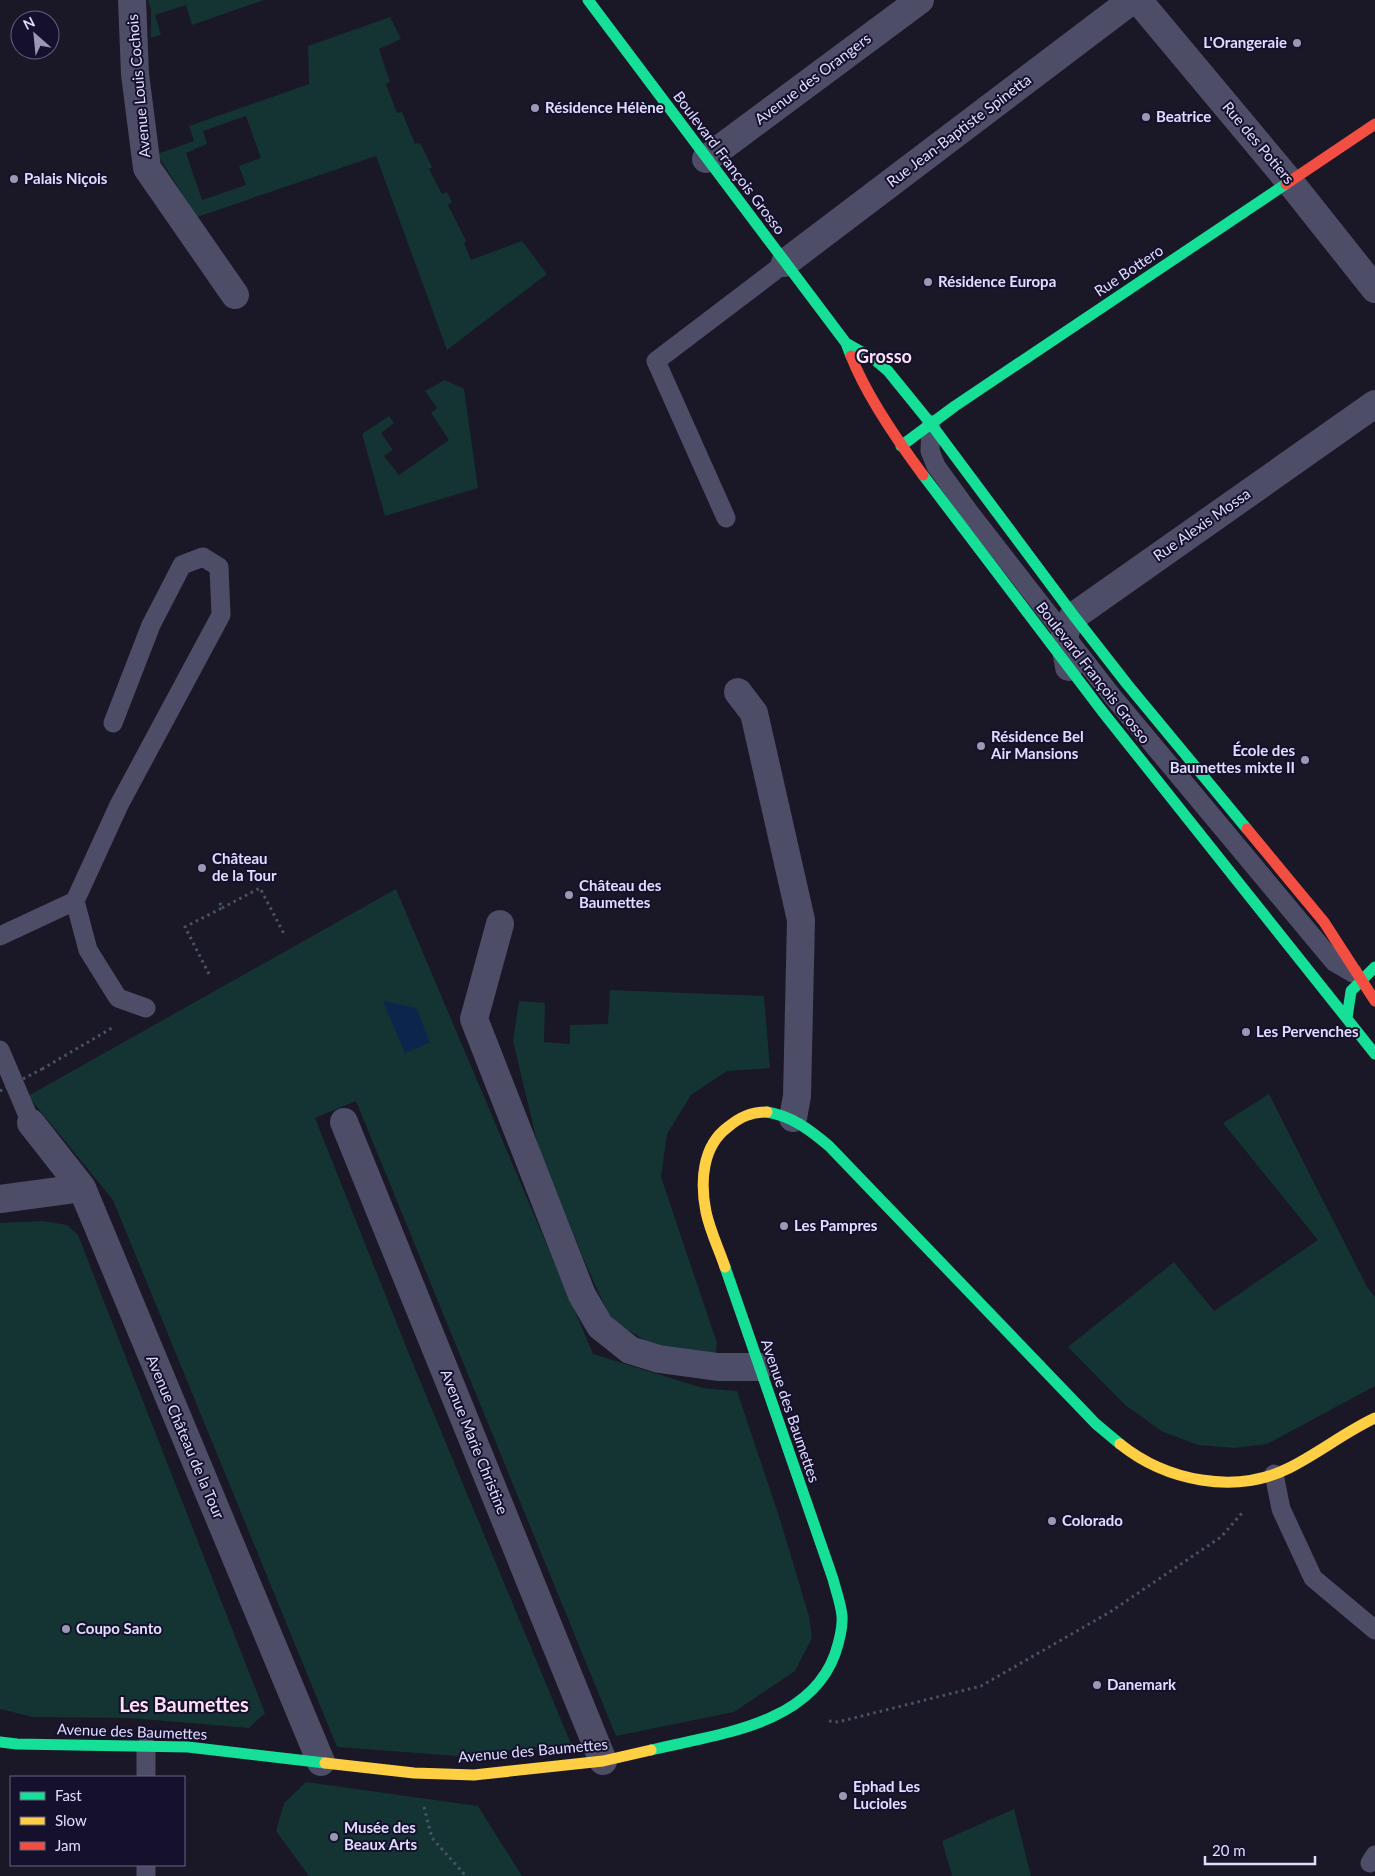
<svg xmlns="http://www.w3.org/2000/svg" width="1375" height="1876" font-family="Lato,sans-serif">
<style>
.green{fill:#143333;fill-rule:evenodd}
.water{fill:#0c254d}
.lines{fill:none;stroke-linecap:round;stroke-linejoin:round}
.path{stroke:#475464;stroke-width:3;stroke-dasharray:2.5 4;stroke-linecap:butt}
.lane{stroke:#4d4d67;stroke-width:19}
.street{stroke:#4d4d67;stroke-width:28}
.fast{stroke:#16e098;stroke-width:11}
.slow{stroke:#ffcf43;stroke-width:11}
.jam{stroke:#f24e42;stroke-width:11}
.path-bridge{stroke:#475464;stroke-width:3;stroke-dasharray:2.5 4;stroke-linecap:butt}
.poi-dot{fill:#9b98b3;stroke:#15112d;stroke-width:2}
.labels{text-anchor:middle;stroke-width:4;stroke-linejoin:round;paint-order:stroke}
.poi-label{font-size:15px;font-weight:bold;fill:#e0ddff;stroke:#15112d;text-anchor:start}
.street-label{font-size:15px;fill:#e0ddff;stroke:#15112d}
.quarter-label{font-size:18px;font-weight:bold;fill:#ffdff4;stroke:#15112d}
.district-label{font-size:20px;font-weight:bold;fill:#ffdff4;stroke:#15112d}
</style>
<rect width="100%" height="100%" fill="#1a1727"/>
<path class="green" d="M 148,0 L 264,0 L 192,25 L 186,5 L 155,15 L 161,35 L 151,38 L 151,10 Z
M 390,17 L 401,39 L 379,49 L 390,82 L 386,84 L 397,113 L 402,112 L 415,144 L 420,143 L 432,167 L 429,169 L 442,194 L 447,192 L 452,202 L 448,205 L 466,241 L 464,243 L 471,260 L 522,241 L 547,274 L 447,350 L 376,156 L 197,217 L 157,154 L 194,141 L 189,126 L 309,84 L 308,46 ZM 246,116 L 261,158 L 239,166 L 246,185 L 202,200 L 186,153 L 207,144 L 203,131 Z
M 445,380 L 464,389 L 478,488 L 385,516 L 362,434 L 389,416 L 394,423 L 381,433 L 393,450 L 384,456 L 399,475 L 449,440 L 431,413 L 437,408 L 425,391 Z
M 396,889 L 593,1354 L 703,1388 L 737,1391 L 779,1516 L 809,1616 L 812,1638 L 795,1671 L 734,1712 L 616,1736 L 356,1101 L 315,1118 L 409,1354 L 571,1744 L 457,1756 L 337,1747 L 113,1200 L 28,1096 Z
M 610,990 L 764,996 L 770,1068 L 727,1071 L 691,1095 L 667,1134 L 661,1177 L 717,1343 L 715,1356 L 650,1343 L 626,1329 L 610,1318 L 584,1260 L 538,1146 L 513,1041 L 519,1001 L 545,1003 L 544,1042 L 570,1044 L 570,1025 L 608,1024 Z
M 1269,1094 L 1367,1287 L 1375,1297 L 1375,1386 L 1267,1444 L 1234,1448 L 1198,1445 L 1163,1432 L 1125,1405 L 1068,1347 L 1174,1262 L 1214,1311 L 1318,1240 L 1223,1123 Z
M 43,1221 L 67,1225 L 78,1235 L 265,1713 L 249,1728 L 130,1718 L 33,1717 L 0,1709 L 0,1223 Z
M 306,1782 L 478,1806 L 522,1876 L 309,1876 L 276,1831 L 284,1803 Z
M 1014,1809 L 1031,1876 L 952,1876 L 942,1841 Z"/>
<path class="water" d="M 383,1001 L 416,1008 L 430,1042 L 405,1053 Z"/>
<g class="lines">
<path class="path" d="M 222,908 L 260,888 L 284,934
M 209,974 L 185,927 L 222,908 L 219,901
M 42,1069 L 112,1028
M 829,1721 L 838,1722 L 981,1686 L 1110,1612 L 1221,1537 L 1242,1513
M 424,1807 L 432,1838 L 466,1876"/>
<path class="lane" d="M 931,424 L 930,451 L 936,466 L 970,513 L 1113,697 L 1334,962 L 1353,973
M 726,518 L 656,361 L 785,263
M 75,901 L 88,950 L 118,998 L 146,1008
M 0,936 L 75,901 L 119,805 L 221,615 L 219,567 L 203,557 L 182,565 L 151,625 L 113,723
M 0,1050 L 31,1123
M 1274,1474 L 1281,1509 L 1313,1578 L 1375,1630
M 146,1746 L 146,1777
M 1370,1863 L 1375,1855
M 146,1865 L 146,1876"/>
<path class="street" d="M 132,0 L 135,74 L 147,168 L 235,295
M 1138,0 L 1290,182 L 1375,289
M 706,159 L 920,0
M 785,263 L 1132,0
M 1069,667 C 1066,645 1059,634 1074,616 L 1375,404
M 738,692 L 754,713 L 801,920 L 797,1096 L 793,1118
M 500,924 L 474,1019 L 582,1295 L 600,1326 L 630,1350 L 659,1359 L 718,1367 L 759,1367
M 344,1122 L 603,1761
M 31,1123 L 82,1188
M 0,1199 L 82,1188 L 321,1762"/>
<path class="fast" d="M 588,0 L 846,343 L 851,356
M 846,343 L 874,359 L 888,371 L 931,424 L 1074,616 L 1127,684 L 1247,829
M 901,446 L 955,406 L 1286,184
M 923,475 L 1102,711 L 1375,1054
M 1347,1018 L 1351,991 L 1375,967
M 767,1112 C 792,1116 810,1130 829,1146 L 1096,1424 L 1120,1444
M 0,1742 L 17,1744 L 188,1747 L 325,1763
M 651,1750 C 716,1734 809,1726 835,1654 C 839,1642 843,1629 842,1616 C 841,1604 836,1591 833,1579 L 725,1267"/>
<path class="slow" d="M 725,1267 C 719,1249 710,1231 706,1212 C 700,1182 702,1146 728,1127 C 740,1117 751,1112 767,1112
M 1120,1444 C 1166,1481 1235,1495 1289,1468 C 1319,1453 1345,1432 1375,1418
M 325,1763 L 414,1773 L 474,1775 L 603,1761 L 651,1750"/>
<path class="jam" d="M 1286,184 L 1375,124
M 851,356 C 867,397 897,440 923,475
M 1247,829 L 1324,922 L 1375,1001"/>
<path class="path-bridge" d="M 0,1091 L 42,1069"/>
</g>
<g class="poi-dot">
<circle cx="1297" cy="43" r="5"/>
<circle cx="535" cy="108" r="5"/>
<circle cx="1146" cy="117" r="5"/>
<circle cx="14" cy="179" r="5"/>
<circle cx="928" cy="282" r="5"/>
<circle cx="981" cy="746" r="5"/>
<circle cx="1305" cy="760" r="5"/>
<circle cx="202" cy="868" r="5"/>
<circle cx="569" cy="895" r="5"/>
<circle cx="1246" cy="1032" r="5"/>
<circle cx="784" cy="1226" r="5"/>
<circle cx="1052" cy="1521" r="5"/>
<circle cx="66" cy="1629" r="5"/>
<circle cx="1097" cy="1685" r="5"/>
<circle cx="843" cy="1796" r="5"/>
<circle cx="334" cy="1837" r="5"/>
</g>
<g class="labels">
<g class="poi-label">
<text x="1287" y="48" text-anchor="end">L'Orangeraie</text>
<text x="545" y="113">Résidence Hélène</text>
<text x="1156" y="122">Beatrice</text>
<text x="24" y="184">Palais Niçois</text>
<text x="938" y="287">Résidence Europa</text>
<text x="991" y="742">Résidence Bel<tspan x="991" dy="17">Air Mansions</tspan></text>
<text x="1295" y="756" text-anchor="end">École des<tspan x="1295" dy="17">Baumettes mixte II</tspan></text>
<text x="212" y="864">Château<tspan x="212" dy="17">de la Tour</tspan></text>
<text x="579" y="891">Château des<tspan x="579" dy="17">Baumettes</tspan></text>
<text x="1256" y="1037">Les Pervenches</text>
<text x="794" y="1231">Les Pampres</text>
<text x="1062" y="1526">Colorado</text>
<text x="76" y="1634">Coupo Santo</text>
<text x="1107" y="1690">Danemark</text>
<text x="853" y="1792">Ephad Les<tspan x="853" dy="17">Lucioles</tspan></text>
<text x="344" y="1833">Musée des<tspan x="344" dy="17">Beaux Arts</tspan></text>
</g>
<g class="street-label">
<text transform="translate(813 79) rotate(-37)" y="5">Avenue des Orangers</text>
<text transform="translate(139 86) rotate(-95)" y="5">Avenue Louis Cochois</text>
<text transform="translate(959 131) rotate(-37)" y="5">Rue Jean-Baptiste Spinetta</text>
<text transform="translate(1258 143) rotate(50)" y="5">Rue des Potiers</text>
<text transform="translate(729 163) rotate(53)" y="5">Boulevard François Grosso</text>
<text transform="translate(1129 271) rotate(-34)" y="5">Rue Bottero</text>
<text transform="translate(1202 525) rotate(-35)" y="5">Rue Alexis Mossa</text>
<text transform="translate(1093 673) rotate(52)" y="5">Boulevard François Grosso</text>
<text transform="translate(790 1411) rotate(71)" y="5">Avenue des Baumettes</text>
<text transform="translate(185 1437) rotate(67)" y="5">Avenue Château de la Tour</text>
<text transform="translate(474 1442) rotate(68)" y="5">Avenue Marie Christine</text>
<text transform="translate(132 1732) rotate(2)" y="5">Avenue des Baumettes</text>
<text transform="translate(533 1751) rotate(-5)" y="5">Avenue des Baumettes</text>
</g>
<g class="quarter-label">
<text x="884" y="363">Grosso</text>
</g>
<g class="district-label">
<text x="184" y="1712">Les Baumettes</text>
</g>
</g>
<rect x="10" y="1776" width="175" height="90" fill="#15112d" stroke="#666381"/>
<rect x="20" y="1792" width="25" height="8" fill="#16e098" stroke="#666381"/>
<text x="55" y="1801" font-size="15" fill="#e0ddff">Fast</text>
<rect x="20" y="1817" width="25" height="8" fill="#ffcf43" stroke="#666381"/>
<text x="55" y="1826" font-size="15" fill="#e0ddff">Slow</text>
<rect x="20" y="1842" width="25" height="8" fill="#f24e42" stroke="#666381"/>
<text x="55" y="1851" font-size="15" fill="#e0ddff">Jam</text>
<g transform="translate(35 35) rotate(333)"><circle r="24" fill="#15112d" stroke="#666381"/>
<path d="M0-4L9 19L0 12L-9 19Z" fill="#9b98b3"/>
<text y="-8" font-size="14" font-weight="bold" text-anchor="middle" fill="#e0ddff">N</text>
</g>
<path d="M1205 1856v8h110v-8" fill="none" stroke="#e0ddff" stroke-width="2.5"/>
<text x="1212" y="1856" font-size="15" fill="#e0ddff" stroke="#15112d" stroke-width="4" paint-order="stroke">20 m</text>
</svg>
